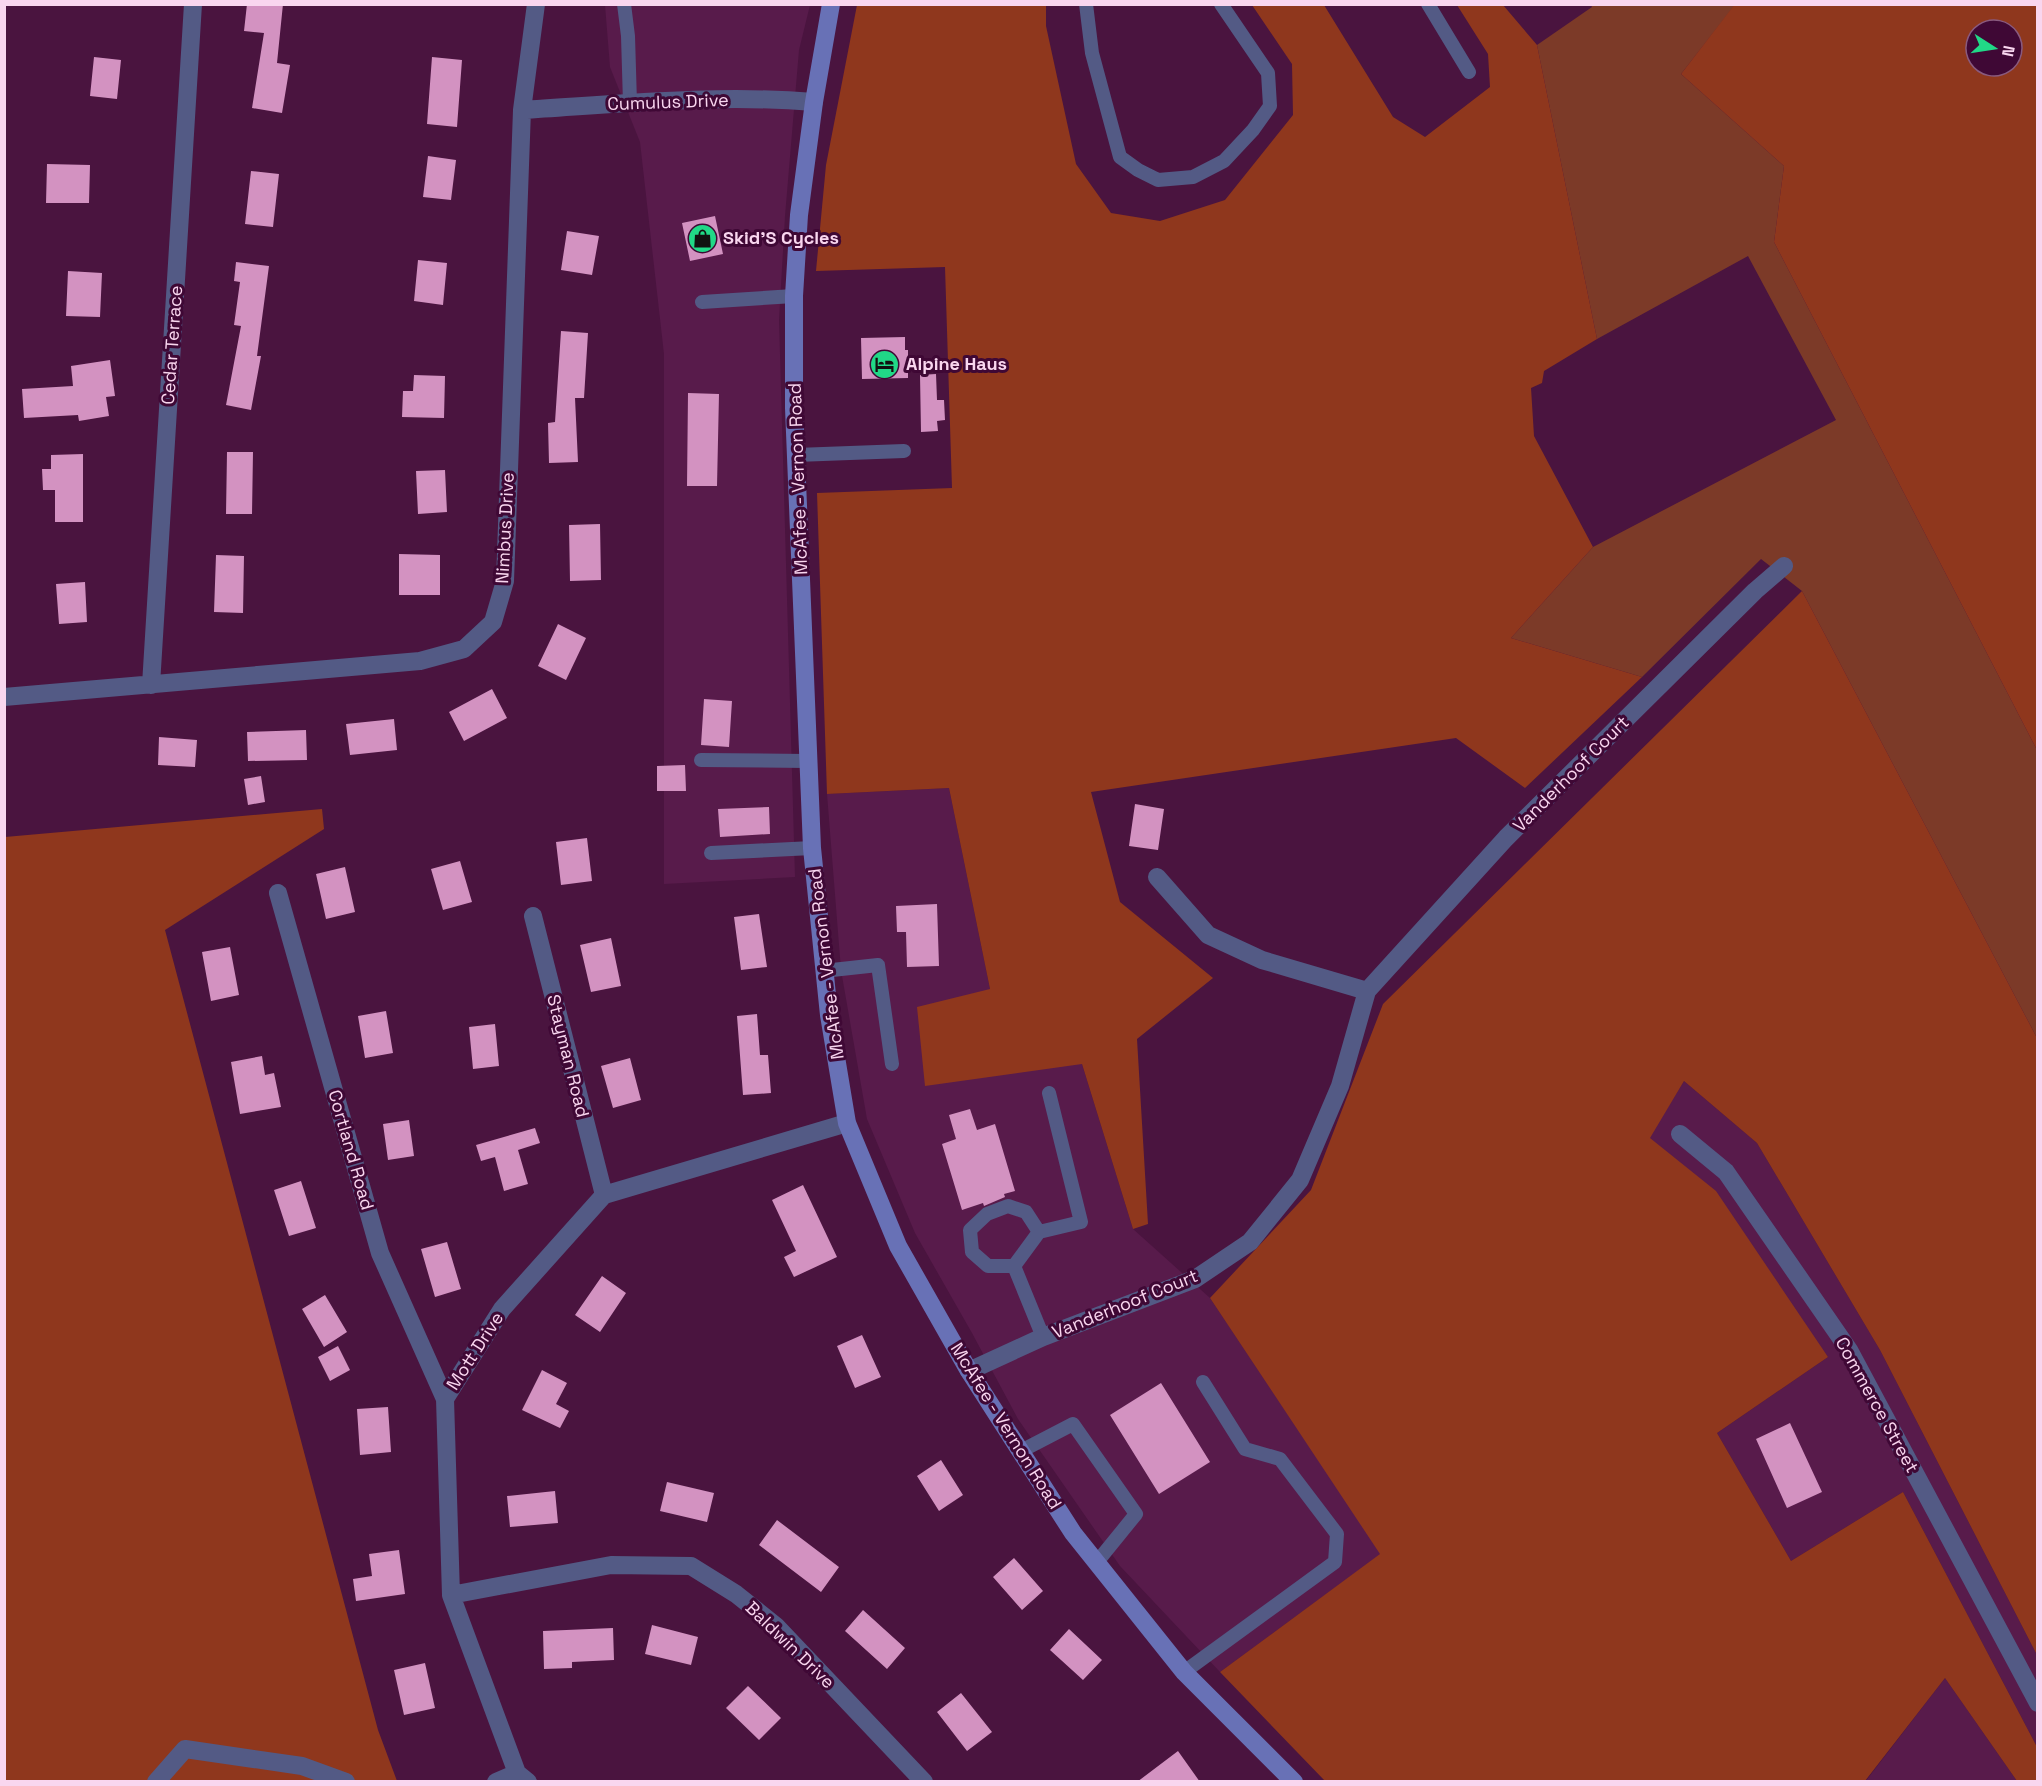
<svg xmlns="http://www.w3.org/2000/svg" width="2042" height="1786" font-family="'Space Grotesk',sans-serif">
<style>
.built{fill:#581b4b}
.green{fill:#7c3a28}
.forest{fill:#8f371d;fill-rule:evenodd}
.building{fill:#d392c1}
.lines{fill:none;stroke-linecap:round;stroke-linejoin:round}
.lane{stroke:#535a85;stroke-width:14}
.street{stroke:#535a85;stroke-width:18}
.secondary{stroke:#6871b6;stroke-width:18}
.labels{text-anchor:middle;stroke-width:6;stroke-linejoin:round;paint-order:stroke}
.street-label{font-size:18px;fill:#f9d6ef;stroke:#3f0835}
.poi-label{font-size:18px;font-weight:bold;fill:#f9d6ef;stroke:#3f0835;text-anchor:start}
</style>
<rect width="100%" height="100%" fill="#4a143f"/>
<path class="built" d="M 605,5 L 810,5 L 799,50 L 785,216 L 779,320 L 795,877 L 664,884 L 664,354 L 640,142 L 610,67 Z
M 949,788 L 990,989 L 1082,1064 L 1133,1229 L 1210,1298 L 1381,1554 L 1220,1672 L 1120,1566 L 1018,1419 L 972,1333 L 915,1233 L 867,1119 L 841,970 L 827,794 Z
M 1684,1081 L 1757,1143 L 1880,1350 L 2037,1655 L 2037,1747 L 1903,1492 L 1791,1561 L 1717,1433 L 1828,1357 L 1649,1138 Z
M 1945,1678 L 2017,1781 L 1865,1782 Z"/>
<path class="green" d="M 1591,5 L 1735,5 L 1681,74 L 1784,166 L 1774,242 L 2037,750 L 2037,1038 L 1802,591 L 1761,559 L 1642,677 L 1511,638 L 1593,547 L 1836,420 L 1748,256 L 1597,339 L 1537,45 L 1592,7 Z"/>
<path class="forest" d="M 1735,4 L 2037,5 L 2037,750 L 1774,242 L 1784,166 L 1681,74 ZM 1976,30 L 2012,30 L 2012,66 L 1976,66 Z
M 857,5 L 1046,5 L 1046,26 L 1076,164 L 1111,213 L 1160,221 L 1225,200 L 1293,115 L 1292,64 L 1252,5 L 1324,5 L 1393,117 L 1425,137 L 1490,87 L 1488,54 L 1457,5 L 1503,5 L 1537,45 L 1597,339 L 1544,371 L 1542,383 L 1531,388 L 1534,436 L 1593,547 L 1511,638 L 1642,677 L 1525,788 L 1456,738 L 1091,792 L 1120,902 L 1213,978 L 1137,1039 L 1148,1224 L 1133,1229 L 1082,1064 L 925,1086 L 917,1007 L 990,989 L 949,788 L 827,794 L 817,493 L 952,488 L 945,267 L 816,271 L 826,165 Z
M 1802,591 L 2037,1038 L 2037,1655 L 1880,1350 L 1757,1143 L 1684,1081 L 1650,1138 L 1716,1191 L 1828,1357 L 1717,1433 L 1791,1561 L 1903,1492 L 2037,1747 L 2037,1781 L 2017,1781 L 1945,1678 L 1865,1781 L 1325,1781 L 1220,1672 L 1380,1554 L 1210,1298 L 1311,1190 L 1383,1004 Z
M 322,809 L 324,829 L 165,930 L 378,1730 L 397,1781 L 5,1782 L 5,837 Z"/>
<path class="building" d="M 247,4 L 283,4 L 277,63 L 290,65 L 282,113 L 252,108 L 264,33 L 244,31 Z
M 94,57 L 121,60 L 117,99 L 90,96 Z
M 432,57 L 462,60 L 457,127 L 427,124 Z
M 428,156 L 456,160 L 451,200 L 423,197 Z
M 47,164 L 90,165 L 89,203 L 46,203 Z
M 251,171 L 279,174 L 273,227 L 245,224 Z
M 715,216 L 723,254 L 690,261 L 682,223 Z
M 567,231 L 599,236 L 592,275 L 561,270 Z
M 418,260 L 447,263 L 443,305 L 414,301 Z
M 236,262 L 269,266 L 257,356 L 261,356 L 251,410 L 226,405 L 241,326 L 234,325 L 240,282 L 234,281 Z
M 68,271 L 102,273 L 100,317 L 66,316 Z
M 561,331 L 588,333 L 584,398 L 575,398 L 578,462 L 549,463 L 548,423 L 555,422 Z
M 905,337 L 905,350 L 908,350 L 908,378 L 862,379 L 861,338 Z
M 110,360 L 115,396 L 106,397 L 109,416 L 79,421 L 78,415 L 24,418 L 22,389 L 73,386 L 71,366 Z
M 936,374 L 937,400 L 944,400 L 945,420 L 937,421 L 938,431 L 921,432 L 920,375 Z
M 414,375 L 445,376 L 444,418 L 402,417 L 403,391 L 413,391 Z
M 688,393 L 719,394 L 717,486 L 687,486 Z
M 227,452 L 253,452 L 252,514 L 226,514 Z
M 83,454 L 83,522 L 55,522 L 55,490 L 43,490 L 42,469 L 51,469 L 51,455 Z
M 445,470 L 447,512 L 418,514 L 416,471 Z
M 600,524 L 601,580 L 570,581 L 569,525 Z
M 399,554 L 440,555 L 440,595 L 399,595 Z
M 216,555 L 244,556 L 243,613 L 214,612 Z
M 85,582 L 87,622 L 59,624 L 56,584 Z
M 558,624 L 586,638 L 566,680 L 538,666 Z
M 492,689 L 507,718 L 464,741 L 449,712 Z
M 704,699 L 732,701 L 729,747 L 701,745 Z
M 394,719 L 397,750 L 350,755 L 346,724 Z
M 306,730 L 307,760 L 248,761 L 247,732 Z
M 159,737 L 197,740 L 195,767 L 158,765 Z
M 685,765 L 686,791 L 657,791 L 657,766 Z
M 261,776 L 265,802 L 248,805 L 244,779 Z
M 1135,804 L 1164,809 L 1158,850 L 1129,846 Z
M 769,807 L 770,834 L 720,837 L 718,809 Z
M 587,838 L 592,881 L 561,885 L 556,842 Z
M 460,861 L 472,902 L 443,910 L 431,869 Z
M 345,867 L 355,912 L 326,919 L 316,874 Z
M 937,904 L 939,966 L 907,967 L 906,932 L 897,932 L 896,906 Z
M 759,914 L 767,967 L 741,970 L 734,917 Z
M 611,938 L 621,986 L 591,992 L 580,945 Z
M 230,947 L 239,995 L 211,1001 L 202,952 Z
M 386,1011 L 393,1053 L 365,1058 L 358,1016 Z
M 757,1014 L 760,1055 L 768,1055 L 771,1093 L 743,1095 L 737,1016 Z
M 495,1024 L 499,1066 L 473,1069 L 469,1027 Z
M 262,1056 L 265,1075 L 274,1073 L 281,1107 L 240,1114 L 231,1062 Z
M 630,1058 L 641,1100 L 613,1108 L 601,1066 Z
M 970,1109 L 977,1130 L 995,1124 L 1015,1191 L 1004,1194 L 1005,1197 L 984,1206 L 983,1203 L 962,1210 L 942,1144 L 956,1139 L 949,1115 Z
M 409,1120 L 414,1156 L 388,1160 L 383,1124 Z
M 535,1128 L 540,1143 L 518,1150 L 528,1184 L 504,1191 L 495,1157 L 481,1161 L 476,1145 Z
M 301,1181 L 316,1228 L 289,1236 L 274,1190 Z
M 803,1185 L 837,1257 L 794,1277 L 784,1257 L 796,1251 L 772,1200 Z
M 447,1242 L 461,1289 L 435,1297 L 421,1249 Z
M 602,1276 L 626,1293 L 600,1332 L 575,1315 Z
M 325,1295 L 347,1332 L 324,1347 L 302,1309 Z
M 862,1335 L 881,1377 L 855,1388 L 837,1346 Z
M 338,1346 L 350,1370 L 330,1381 L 318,1357 Z
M 542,1370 L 567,1383 L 556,1404 L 569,1411 L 560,1428 L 522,1410 Z
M 1161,1383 L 1210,1462 L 1159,1494 L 1110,1415 Z
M 388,1407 L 391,1452 L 360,1455 L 357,1409 Z
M 1790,1423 L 1822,1492 L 1787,1508 L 1756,1439 Z
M 941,1460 L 963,1495 L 939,1511 L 917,1476 Z
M 667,1482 L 714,1493 L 707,1522 L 660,1511 Z
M 555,1491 L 558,1523 L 510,1527 L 507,1496 Z
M 777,1520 L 839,1567 L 821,1592 L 759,1545 Z
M 399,1550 L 405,1594 L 356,1601 L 353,1579 L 372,1576 L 369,1554 Z
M 1014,1558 L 1043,1591 L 1022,1610 L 993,1577 Z
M 863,1610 L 905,1648 L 887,1669 L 845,1631 Z
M 652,1625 L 698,1637 L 691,1665 L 645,1654 Z
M 613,1628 L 614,1660 L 572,1662 L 572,1668 L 544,1669 L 543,1631 Z
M 1069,1629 L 1102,1660 L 1083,1680 L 1050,1650 Z
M 425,1663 L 435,1708 L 404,1715 L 394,1670 Z
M 748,1686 L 781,1718 L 759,1740 L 726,1708 Z
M 961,1693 L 992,1732 L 967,1751 L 937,1712 Z
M 1178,1751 L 1200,1782 L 1137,1782 Z"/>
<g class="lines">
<path class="lane" d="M 624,4 L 628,36 L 630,103
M 1086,4 L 1092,53 L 1120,157 L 1138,170 L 1158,180 L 1193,177 L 1224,161 L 1253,130 L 1270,106 L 1268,73 L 1221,4
M 1428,4 L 1469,72
M 702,302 L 794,296
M 796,455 L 904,451
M 701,760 L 807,761
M 711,853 L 812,848
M 823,971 L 878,965 L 892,1064
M 1008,1206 L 1026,1212 L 1039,1232 L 1014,1266 L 988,1266 L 972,1252 L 970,1230 L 987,1214 Z
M 1039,1232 L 1081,1222 L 1049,1093
M 1014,1266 L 1043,1337
M 1021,1451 L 1073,1424 L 1136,1514 L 1097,1562
M 1184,1672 L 1335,1562 L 1337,1534 L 1280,1459 L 1245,1449 L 1203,1382"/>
<path class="street" d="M 522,110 C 619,104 717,94 814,102
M 151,685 L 193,4
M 4,697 L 420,661 L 464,649 L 493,622 L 505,581 L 522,110 L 536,4
M 1157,877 L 1208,935 L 1262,960 L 1367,991
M 278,893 L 380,1253 L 445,1399
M 533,916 L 604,1195
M 1680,1134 L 1726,1172 L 1849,1350 L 2038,1703
M 969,1371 L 1043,1337 L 1195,1279 L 1250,1242 L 1300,1180 L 1340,1086 L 1367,991 L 1506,838 L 1755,591 L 1784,566
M 451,1595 L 611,1565 L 691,1566 L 736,1594 L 776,1626 L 924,1782
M 156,1782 L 185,1749 L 302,1766 L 346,1782
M 496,1782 L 517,1773
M 528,1782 L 517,1773 L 451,1595 L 445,1399 L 502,1309 L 604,1195 L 847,1123"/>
<path class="secondary" d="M 831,4 L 814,102 L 799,215 L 794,296 L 794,408 L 812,848 L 829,1015 L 847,1123 L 898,1246 L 969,1371 L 1073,1533 L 1184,1672 L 1294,1782"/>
</g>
<defs>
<symbol id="shop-disc" viewBox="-11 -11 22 22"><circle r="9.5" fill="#21d887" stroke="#3f0835"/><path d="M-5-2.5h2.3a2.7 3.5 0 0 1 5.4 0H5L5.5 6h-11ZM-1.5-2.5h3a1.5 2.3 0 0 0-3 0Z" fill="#111"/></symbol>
<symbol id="hotel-disc" viewBox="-11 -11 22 22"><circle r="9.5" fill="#21d887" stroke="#3f0835"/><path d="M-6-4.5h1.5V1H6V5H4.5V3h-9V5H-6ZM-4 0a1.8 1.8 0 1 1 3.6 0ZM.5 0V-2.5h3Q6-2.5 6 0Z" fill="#111"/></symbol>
</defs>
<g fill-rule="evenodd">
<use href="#shop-disc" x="686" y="222" width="33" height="33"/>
<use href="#hotel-disc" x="868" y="348" width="33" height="33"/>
</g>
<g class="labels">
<g class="street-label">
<text transform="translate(668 102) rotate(-2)" y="6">Cumulus Drive</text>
<text transform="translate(172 345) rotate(-86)" y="6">Cedar Terrace</text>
<text transform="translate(798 479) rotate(-92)" y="6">McAfee - Vernon Road</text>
<text transform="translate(505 528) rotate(-87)" y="6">Nimbus Drive</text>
<text transform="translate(1571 774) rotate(-45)" y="6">Vanderhoof Court</text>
<text transform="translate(826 964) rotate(-97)" y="6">McAfee - Vernon Road</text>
<text transform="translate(568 1056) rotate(76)" y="6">Stayman Road</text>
<text transform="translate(351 1150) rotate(74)" y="6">Cortland Road</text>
<text transform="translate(1125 1304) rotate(-22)" y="6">Vanderhoof Court</text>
<text transform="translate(475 1351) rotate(-57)" y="6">Mott Drive</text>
<text transform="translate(1877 1405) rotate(61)" y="6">Commerce Street</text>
<text transform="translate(1006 1426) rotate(58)" y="6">McAfee - Vernon Road</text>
<text transform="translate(790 1645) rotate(44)" y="6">Baldwin Drive</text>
</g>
<g class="poi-label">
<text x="723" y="244">Skid'S Cycles</text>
<text x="906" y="370">Alpine Haus</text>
</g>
</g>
<rect width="2042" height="1786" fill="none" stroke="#f9d6ef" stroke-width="12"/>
<g transform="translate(1994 48) rotate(102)"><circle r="28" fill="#3f0835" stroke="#895a7f" stroke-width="1.5"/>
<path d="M0-4.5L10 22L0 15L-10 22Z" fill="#21d887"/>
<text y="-9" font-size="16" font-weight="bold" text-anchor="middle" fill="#f9d6ef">N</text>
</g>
</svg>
